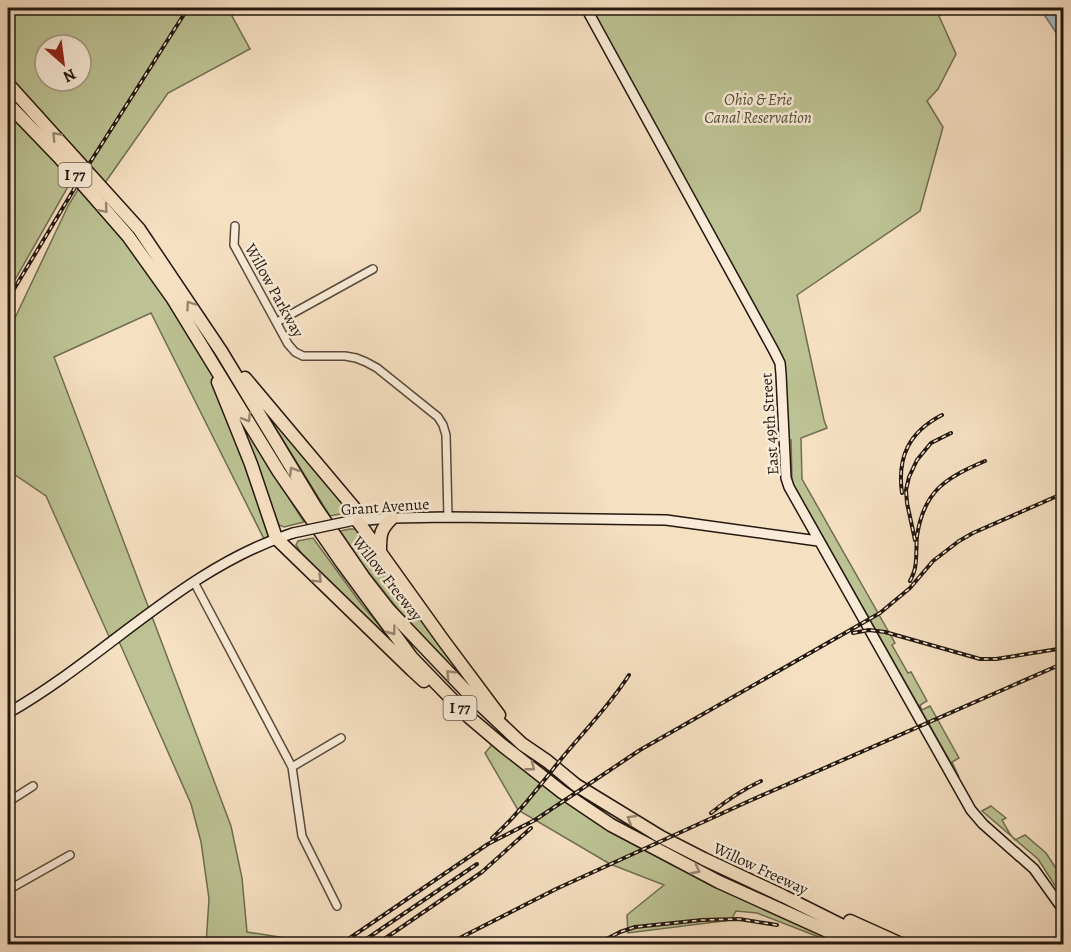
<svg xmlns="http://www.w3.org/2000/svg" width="1071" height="952" font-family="Alegreya,serif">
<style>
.green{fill:#bcc293;stroke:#706d52;stroke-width:1.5;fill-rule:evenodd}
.water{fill:#a3babf;stroke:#707979;stroke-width:1.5}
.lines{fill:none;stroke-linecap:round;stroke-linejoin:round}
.street-casing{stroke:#584a3c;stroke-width:10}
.secondary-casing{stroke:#241810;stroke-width:12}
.highway-casing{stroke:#241810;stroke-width:15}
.street{stroke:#f9ebd7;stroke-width:7}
.secondary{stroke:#f9ebd7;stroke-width:9}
.highway{stroke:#f6e0c2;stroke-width:12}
.rail-casing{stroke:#241810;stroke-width:4}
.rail{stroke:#f9ebd7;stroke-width:1.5;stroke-dasharray:4.5;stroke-linecap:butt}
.secondary-bridge-casing{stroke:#241810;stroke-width:12;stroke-linecap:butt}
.secondary-bridge{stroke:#f9ebd7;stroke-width:9}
.oneway{stroke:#988672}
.labels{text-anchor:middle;stroke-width:5;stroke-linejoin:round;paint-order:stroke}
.shield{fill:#f9ebd7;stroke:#64574c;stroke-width:1.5}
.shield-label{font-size:15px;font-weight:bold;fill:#241810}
.park-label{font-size:16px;font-style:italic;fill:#524b37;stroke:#f9ebd7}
.street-label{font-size:16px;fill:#241810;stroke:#f9ebd7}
</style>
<rect width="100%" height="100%" fill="#f6e0c2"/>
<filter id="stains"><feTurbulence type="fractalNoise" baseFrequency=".00333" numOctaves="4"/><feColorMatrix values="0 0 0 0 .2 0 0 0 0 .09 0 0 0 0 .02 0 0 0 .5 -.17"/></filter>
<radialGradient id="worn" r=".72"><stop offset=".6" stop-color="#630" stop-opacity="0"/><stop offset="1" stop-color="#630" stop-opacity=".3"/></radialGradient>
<path class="green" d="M 8,8 L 238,8 L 232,16 L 250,49 L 168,93 L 102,187 L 8,84 ZM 45,45 L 81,45 L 81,81 L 45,81 Z
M 586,8 L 951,8 L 939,16 L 956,54 L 938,89 L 927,101 L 943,127 L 920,211 L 797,295 L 824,420 L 827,428 L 801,438 L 802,479 L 895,643 L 892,645 L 908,673 L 911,672 L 927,701 L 920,705 L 922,710 L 930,706 L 959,758 L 952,762 L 959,777 L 792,482 L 791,440 L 785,441 L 781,374 Z
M 8,104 L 74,176 L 8,292 Z
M 82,183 L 206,350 L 276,538 L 266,543 L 151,313 L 54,357 L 231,826 L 242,878 L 247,932 L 324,944 L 206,944 L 209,899 L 201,842 L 191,804 L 117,637 L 111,641 L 46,496 L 8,470 L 8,330 L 14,320 L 68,206 Z
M 271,416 L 347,506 L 347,510 L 340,514 L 330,516 L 269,418 Z
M 242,424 L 304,522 L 284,527 L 279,525 L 240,426 Z
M 350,529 L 357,529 L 462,676 L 460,676 L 400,612 L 363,565 L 340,531 Z
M 313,538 L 362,605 L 392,640 L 390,643 L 305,559 L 296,545 L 298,541 Z
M 496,740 L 611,825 L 856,944 L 830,944 L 819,937 L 757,913 L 736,911 L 731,920 L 628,933 L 627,915 L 664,885 L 610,864 L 518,810 L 485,753 Z
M 991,806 L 1006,818 L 1002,820 L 1010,834 L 1015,840 L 1025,835 L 1046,853 L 1063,879 L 1063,898 L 1038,859 L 982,811 Z"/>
<path class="water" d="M 1040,8 L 1063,8 L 1063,43 L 1045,16 Z"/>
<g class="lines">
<defs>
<path id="street" d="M 235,226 L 234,245 L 288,344 L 295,352 L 303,356 L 345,356 L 356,358 L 366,362 L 377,368 L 438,417 L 443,425 L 446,435 L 448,517
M 277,322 L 373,269
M 194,582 L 292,767
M 8,802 L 33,786
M 8,890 L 70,855
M 337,906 L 302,836 L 292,767 L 341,738"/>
<path id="secondary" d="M 586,8 L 774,351 L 780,363 L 781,374 L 786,478 L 789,487 L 971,810 L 983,824 L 1034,869 L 1064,911
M 354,521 L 392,518 L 448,517 L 666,520 L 818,541
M 8,713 C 105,658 184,568 293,533"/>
<path id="highway" d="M 8,84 L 139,229 L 221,351 L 316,508 L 364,578 L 389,610 L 469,694 L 522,744 L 547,761 L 576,785 L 661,837 L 704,859 L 783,896 L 879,944
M 8,104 L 59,157 L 128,236 L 173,299 L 279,472 L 342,563 L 412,658 L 469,717 L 502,745 L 562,792 L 611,825 L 719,882 L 856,944
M 245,378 L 356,510 L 357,520 L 443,640 L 499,715
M 218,382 L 251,464 L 276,538 L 412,670 L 424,681
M 380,551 C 380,534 380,530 392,518
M 850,921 L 901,944"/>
</defs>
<use href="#street" class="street-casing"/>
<use href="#secondary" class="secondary-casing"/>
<use href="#highway" class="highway-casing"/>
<use href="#street" class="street"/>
<use href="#secondary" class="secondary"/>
<use href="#highway" class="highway"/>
<defs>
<path id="rail" d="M 8,299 L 91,161 L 188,8
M 902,493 C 897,457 909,432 942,415
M 915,540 L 907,503 L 906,490 L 909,477 L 917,460 L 931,443 L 951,433
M 910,581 C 912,577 914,573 915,568 C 917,558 916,546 917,536 C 924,490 946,478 985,461
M 853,633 L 869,630 L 885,632 L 980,659 L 996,659 L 1064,648
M 711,813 C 727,800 742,790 761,781
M 492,838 C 518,815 540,785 562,758 C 585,730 610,705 629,675
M 341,944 L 488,844 L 535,820 L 640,750 L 880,613 L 910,588 L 933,561 L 959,541 L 973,533 L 1064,493
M 359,944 L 477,864
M 377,944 L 482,872 L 531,828
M 448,944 L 556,889 L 747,802 L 1064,663
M 597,944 L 620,932 L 635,927 L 702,920 L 739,919 L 777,925"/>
</defs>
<use href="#rail" class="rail-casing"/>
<use href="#rail" class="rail"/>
<defs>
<path id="secondary-bridge" d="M 293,533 L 350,521"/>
</defs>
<use href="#secondary-bridge" class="secondary-bridge-casing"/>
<use href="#secondary-bridge" class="secondary-bridge"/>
</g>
<defs><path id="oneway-chevron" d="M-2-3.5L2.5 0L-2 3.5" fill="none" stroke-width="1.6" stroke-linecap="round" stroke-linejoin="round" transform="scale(1.5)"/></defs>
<g class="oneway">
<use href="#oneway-chevron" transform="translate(56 136) rotate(-133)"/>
<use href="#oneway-chevron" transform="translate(104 209) rotate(49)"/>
<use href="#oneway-chevron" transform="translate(190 305) rotate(-124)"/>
<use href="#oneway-chevron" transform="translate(247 418) rotate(59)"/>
<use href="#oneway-chevron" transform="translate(293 471) rotate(-121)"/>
<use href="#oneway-chevron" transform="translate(318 579) rotate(44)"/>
<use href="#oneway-chevron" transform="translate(392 631) rotate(53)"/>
<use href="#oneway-chevron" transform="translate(450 674) rotate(-134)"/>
<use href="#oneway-chevron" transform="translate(531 767) rotate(38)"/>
<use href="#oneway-chevron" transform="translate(631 819) rotate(-149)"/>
<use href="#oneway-chevron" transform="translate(696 870) rotate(28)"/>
</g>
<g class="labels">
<g class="shield">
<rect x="58.5" y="163" width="33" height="24" rx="4.5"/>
<rect x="443.5" y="696" width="33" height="24" rx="4.5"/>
</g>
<g class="shield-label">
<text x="75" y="180">I 77</text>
<text x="460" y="713">I 77</text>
</g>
<g class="park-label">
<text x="758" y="105">Ohio &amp; Erie<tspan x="758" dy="18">Canal Reservation</tspan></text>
</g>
<g class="street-label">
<text transform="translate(275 290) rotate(61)" y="6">Willow Parkway</text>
<text transform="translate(769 424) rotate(-94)" y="6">East 49th Street</text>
<text transform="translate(385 506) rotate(-4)" y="6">Grant Avenue</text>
<text transform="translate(388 578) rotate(52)" y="6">Willow Freeway</text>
<text transform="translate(761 868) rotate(25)" y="6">Willow Freeway</text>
</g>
</g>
<rect width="1071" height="952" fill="none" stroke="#f6e0c2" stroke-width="30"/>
<rect x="9" y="9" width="1053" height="934" fill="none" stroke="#241810" stroke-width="3"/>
<rect x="15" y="15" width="1041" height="922" fill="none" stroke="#241810" stroke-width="1.5"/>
<g transform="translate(63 63) rotate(152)"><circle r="28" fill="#f9ebd7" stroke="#a49787" stroke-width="1.5"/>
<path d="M0-4.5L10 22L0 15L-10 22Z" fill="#8f2418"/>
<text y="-9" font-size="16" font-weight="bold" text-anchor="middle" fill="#241810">N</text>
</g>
<rect width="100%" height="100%" filter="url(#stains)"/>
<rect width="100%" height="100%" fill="url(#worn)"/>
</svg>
